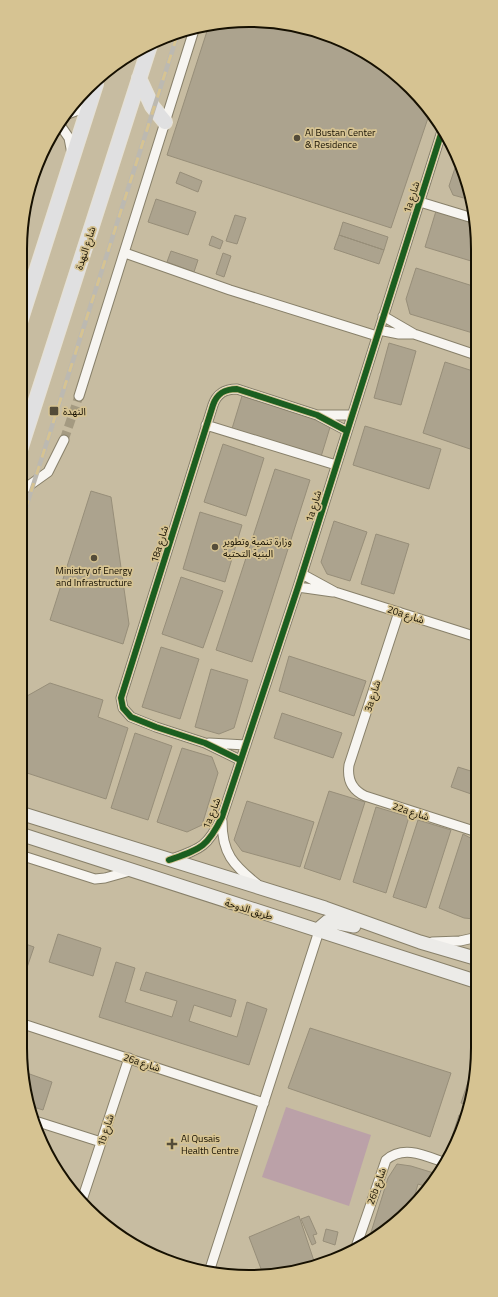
<svg xmlns="http://www.w3.org/2000/svg" width="498" height="1297" font-family="'Titillium Web','Noto Sans Arabic',sans-serif">
<style>
.green{fill:#bba1a8}
.building{fill:#aca38e;stroke:#978e79}
.lines{fill:none;stroke-linecap:round;stroke-linejoin:round}
.street-tunnel{stroke:#a49a81;stroke-width:9;stroke-dasharray:9 4.5;stroke-linecap:butt}
.street-casing{stroke:#88806a;stroke-width:11}
.secondary-casing{stroke:#88806a;stroke-width:15}
.primary-casing{stroke:#e6e1d5;stroke-width:16}
.street{stroke:#f7f5f1;stroke-width:9}
.secondary{stroke:#ecebe8;stroke-width:13}
.primary{stroke:#e0e0e1;stroke-width:14}
.rail-casing{stroke:#bcb9b1;stroke-width:4.5}
.rail{stroke:#d6c392;stroke-width:3;stroke-dasharray:9;stroke-linecap:butt}
.cycleway-casing{stroke:#d6c392;stroke-width:8}
.cycleway{stroke:#1b5e20;stroke-width:6}
.poi-dot{fill:#544c39;stroke:#d6c392;stroke-width:1.5}
.labels{text-anchor:middle;stroke-width:3.5;stroke-linejoin:round;paint-order:stroke}
.poi-label{font-size:10px;fill:#161001;stroke:#d6c392;text-anchor:start}
.street-label{font-size:10px;fill:#161001;stroke:#d6c392}
.rim{fill:none;stroke:#161001;stroke-width:2}
</style>
<rect width="100%" height="100%" fill="#c7bca1"/>
<path class="green" d="M 286,1107 L 371,1135 L 349,1206 L 262,1177 Z"/>
<path class="building" d="M 219,22 L 308,28 L 376,58 L 421,98 L 430,112 L 391,228 L 167,155 L 209,25 Z
M 458,159 L 464,175 L 461,185 L 468,187 L 471,200 L 453,195 L 449,186 Z
M 180,172 L 202,181 L 198,192 L 176,183 Z
M 156,199 L 196,212 L 188,235 L 148,222 Z
M 436,211 L 476,224 L 476,245 L 471,261 L 425,247 Z
M 235,215 L 246,218 L 237,244 L 226,241 Z
M 343,222 L 388,237 L 384,250 L 339,235 Z
M 339,235 L 384,250 L 379,264 L 334,249 Z
M 212,236 L 223,241 L 220,249 L 209,245 Z
M 171,251 L 198,260 L 194,272 L 167,262 Z
M 223,253 L 231,256 L 224,277 L 216,274 Z
M 416,268 L 476,287 L 476,334 L 410,314 L 406,299 Z
M 389,343 L 416,351 L 401,405 L 374,398 Z
M 445,362 L 476,372 L 477,430 L 470,449 L 423,433 Z
M 242,396 L 331,424 L 320,460 L 231,432 Z
M 365,426 L 441,449 L 429,489 L 353,465 Z
M 223,444 L 264,458 L 246,516 L 204,502 Z
M 275,469 L 310,480 L 252,662 L 216,650 Z
M 91,491 L 111,497 L 129,624 L 123,644 L 50,620 Z
M 200,512 L 242,525 L 225,582 L 183,569 Z
M 334,521 L 367,532 L 350,581 L 327,574 L 321,562 Z
M 376,534 L 409,544 L 394,594 L 361,584 Z
M 181,577 L 223,591 L 203,648 L 162,634 Z
M 161,647 L 199,659 L 180,719 L 142,707 Z
M 289,656 L 366,681 L 354,716 L 279,691 Z
M 211,669 L 248,680 L 234,728 L 219,734 L 195,727 Z
M 50,683 L 103,700 L 98,717 L 128,728 L 106,799 L 21,771 L 20,768 L 20,716 L 27,696 Z
M 282,713 L 342,733 L 333,758 L 274,738 Z
M 135,733 L 172,746 L 148,820 L 111,808 Z
M 182,748 L 212,757 L 218,773 L 202,825 L 187,832 L 157,822 Z
M 458,767 L 477,773 L 477,796 L 451,787 Z
M 329,791 L 365,802 L 340,880 L 304,868 Z
M 247,801 L 314,822 L 300,867 L 242,851 L 234,840 Z
M 376,807 L 409,817 L 386,893 L 353,882 Z
M 418,820 L 451,830 L 426,908 L 393,897 Z
M 463,834 L 474,840 L 474,838 L 477,839 L 478,916 L 474,919 L 464,918 L 439,908 Z
M 58,934 L 101,948 L 93,976 L 49,962 Z
M 20,942 L 34,947 L 20,988 Z
M 116,962 L 135,968 L 125,1002 L 172,1017 L 177,1001 L 140,990 L 146,972 L 236,1000 L 231,1017 L 194,1005 L 189,1021 L 237,1037 L 247,1002 L 267,1009 L 249,1065 L 99,1017 Z
M 310,1028 L 451,1073 L 430,1137 L 288,1088 Z
M 473,1067 L 475,1068 L 470,1106 L 461,1103 Z
M 24,1072 L 52,1082 L 43,1110 L 30,1106 Z
M 459,1115 L 465,1117 L 448,1152 L 447,1152 Z
M 397,1164 L 411,1166 L 437,1174 L 430,1188 L 418,1184 L 412,1205 L 376,1239 L 368,1242 L 388,1178 Z
M 299,1216 L 315,1264 L 294,1273 L 263,1274 L 249,1237 Z
M 309,1216 L 317,1234 L 313,1235 L 316,1243 L 312,1245 L 301,1219 Z
M 326,1229 L 338,1232 L 335,1245 L 323,1241 Z"/>
<g class="lines">
<path class="street-tunnel" d="M 64,440 L 79,396"/>
<defs>
<path id="street" d="M 65,115 L 89,106
M 60,125 L 69,138 L 72,154
M 420,202 L 476,219
M 125,253 L 230,290 L 377,336
M 383,316 L 414,334 L 476,355
M 379,330 L 399,334 L 414,334
M 79,396 L 194,30
M 317,415 L 352,415
M 206,425 L 336,465
M 20,492 L 48,472 L 64,440
M 302,574 L 335,592 L 477,637
M 298,587 L 333,592
M 399,612 L 349,765 C 347,779 352,790 365,796 L 477,832
M 209,743 L 246,745
M 240,760 L 205,743 L 156,727 L 131,717 L 123,708 L 121,698 L 213,405 C 217,393 225,389 237,389 L 317,415 L 347,431
M 222,821 C 222,853 233,865 257,884
M 20,855 L 95,879 L 105,878 L 130,871
M 169,860 C 200,849 207,848 222,817 L 298,587 L 442,131
M 432,942 L 460,941 L 478,937
M 20,1023 L 264,1103
M 32,1120 L 101,1142
M 81,1203 L 129,1058
M 356,1247 L 386,1160 C 403,1145 424,1155 443,1162
M 209,1272 L 319,931"/>
<path id="secondary" d="M 20,813 L 325,908 L 420,942 L 478,959
M 20,834 L 478,982
M 319,931 L 321,927 L 328,921 L 354,926"/>
<path id="primary" d="M 139,78 L 152,106 L 165,122
M 20,322 L 96,84
M 20,450 L 150,45"/>
</defs>
<use href="#street" class="street-casing"/>
<use href="#secondary" class="secondary-casing"/>
<use href="#primary" class="primary-casing"/>
<use href="#street" class="street"/>
<use href="#secondary" class="secondary"/>
<use href="#primary" class="primary"/>
<defs>
<path id="rail" d="M 20,526 L 177,36"/>
</defs>
<use href="#rail" class="rail-casing"/>
<use href="#rail" class="rail"/>
<defs>
<path id="cycleway" d="M 240,760 L 205,743 L 156,727 L 131,717 L 123,708 L 121,698 L 213,405 C 217,393 225,389 237,389 L 317,415 L 347,431
M 169,860 C 200,849 207,848 222,817 L 298,587 L 442,131"/>
</defs>
<use href="#cycleway" class="cycleway-casing"/>
<use href="#cycleway" class="cycleway"/>
</g>
<g class="poi-dot">
<circle cx="297" cy="138" r="4"/>
<rect x="49" y="406" width="10" height="10" rx="2"/>
<circle cx="215" cy="547" r="4"/>
<circle cx="94" cy="558" r="4"/>
<path d="M170 1138h4v4h4v4h-4v4h-4v-4h-4v-4h4z"/>
</g>
<g class="labels">
<g class="poi-label">
<text x="305" y="136">Al Bustan Center<tspan x="305" dy="12">&amp; Residence</tspan></text>
<text x="63" y="415">النهدة</text>
<text x="223" y="545">وزارة تنمية وتطوير<tspan x="223" dy="12">البنية التحتية</tspan></text>
<text x="94" y="574" text-anchor="middle">Ministry of Energy<tspan x="94" dy="12">and Infrastructure</tspan></text>
<text x="181" y="1142">Al Qusais<tspan x="181" dy="12">Health Centre</tspan></text>
</g>
<g class="street-label">
<text transform="translate(411 197) rotate(-72)" y="4">1a شارع</text>
<text transform="translate(85 248) rotate(-72)" y="4">شارع النهدة</text>
<text transform="translate(313 506) rotate(-73)" y="4">1a شارع</text>
<text transform="translate(159 544) rotate(-73)" y="4">18a شارع</text>
<text transform="translate(406 614) rotate(18)" y="4">20a شارع</text>
<text transform="translate(372 696) rotate(-72)" y="4">3a شارع</text>
<text transform="translate(411 811) rotate(18)" y="4">22a شارع</text>
<text transform="translate(211 813) rotate(-68)" y="4">1a شارع</text>
<text transform="translate(249 909) rotate(17)" y="4">طريق الدوحة</text>
<text transform="translate(142 1062) rotate(18)" y="4">26a شارع</text>
<text transform="translate(105 1130) rotate(-72)" y="4">1b شارع</text>
<text transform="translate(376 1186) rotate(-70)" y="4">26b شارع</text>
</g>
</g>
<path d="M0 0H498V1297H0ZM249 27H249A222 222 0 0 1 471 249V1048A222 222 0 0 1 249 1270H249A222 222 0 0 1 27 1048V249A222 222 0 0 1 249 27Z" fill="#d6c392" fill-rule="evenodd"/>
<path class="rim" d="M249 27H249A222 222 0 0 1 471 249V1048A222 222 0 0 1 249 1270H249A222 222 0 0 1 27 1048V249A222 222 0 0 1 249 27Z"/>
</svg>
